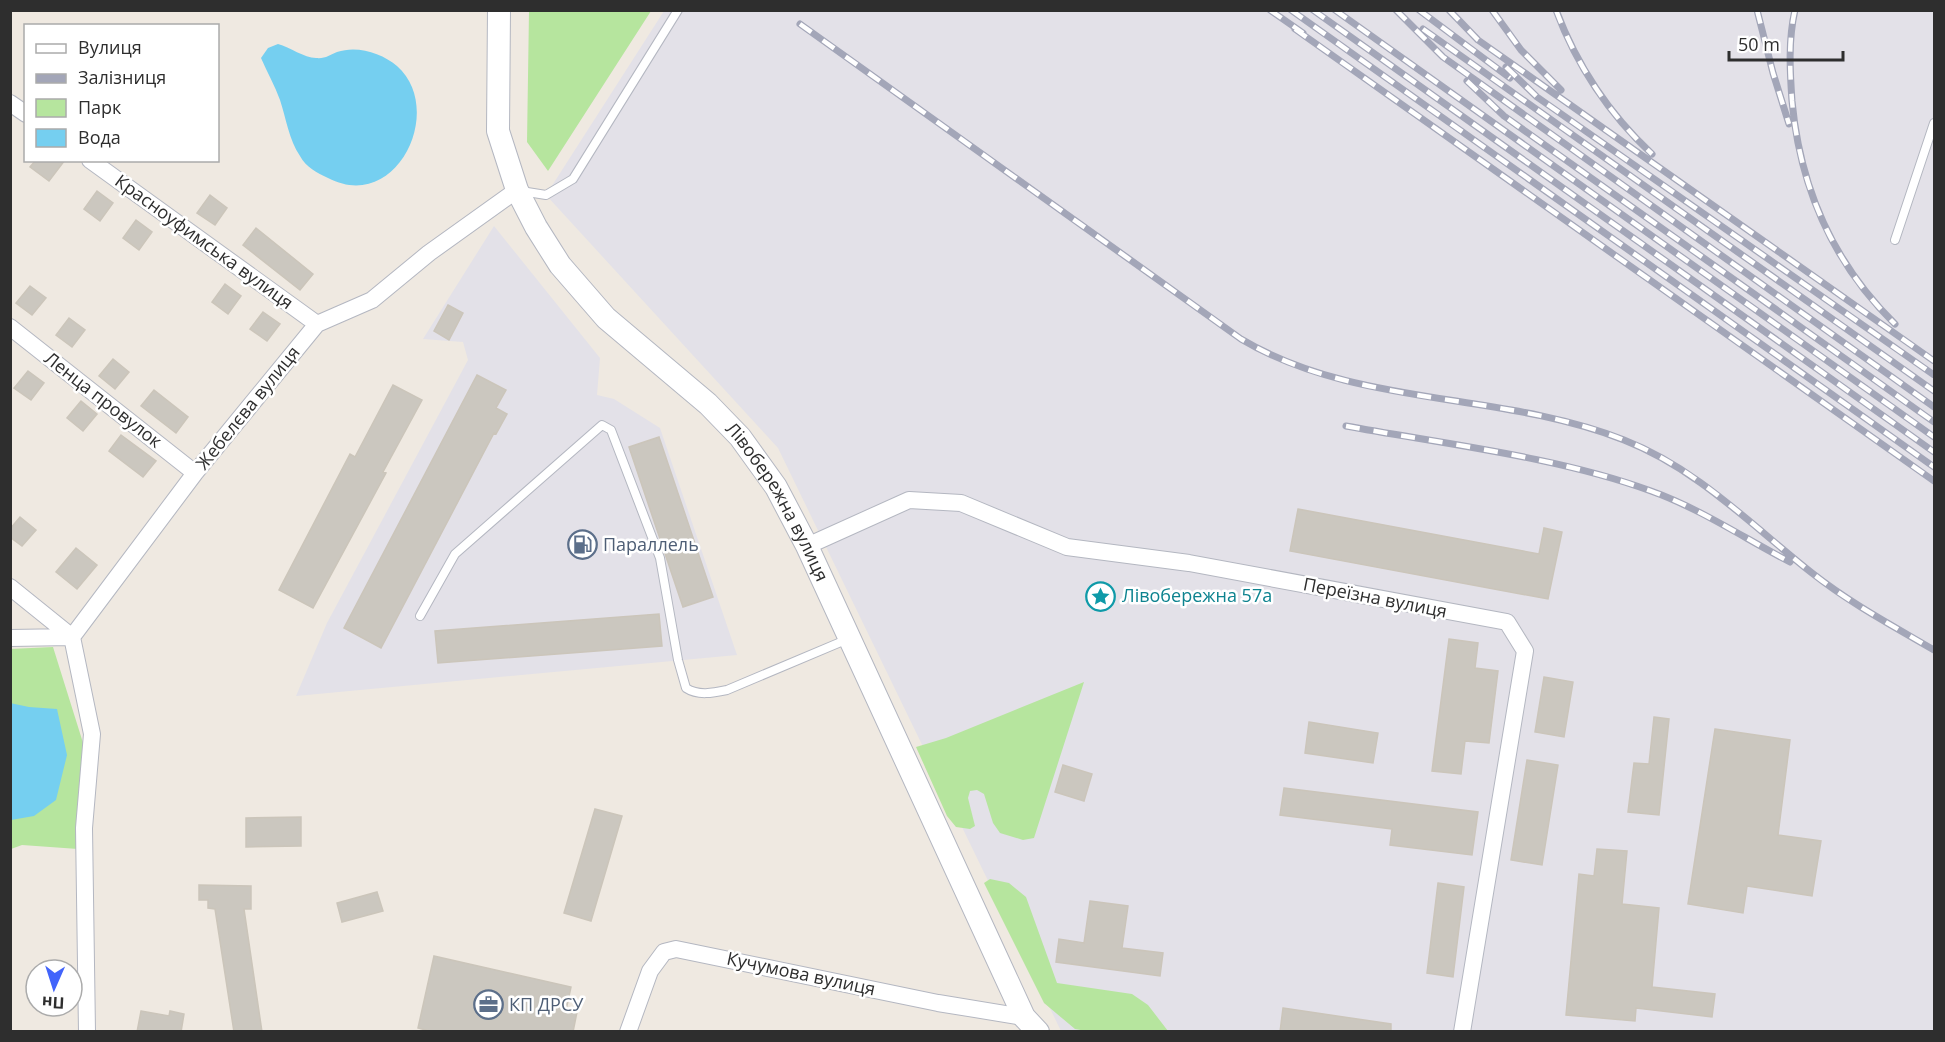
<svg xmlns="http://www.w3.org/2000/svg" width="1945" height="1042" font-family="'Open Sans',sans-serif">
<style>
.industrial{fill:#e3e1e8}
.green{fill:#b6e59e}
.water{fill:#75cff0}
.building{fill:#cbc7bf;stroke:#cbc5ba;stroke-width:1.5}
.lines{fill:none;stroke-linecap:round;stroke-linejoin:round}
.lane-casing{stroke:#b4b7c1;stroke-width:10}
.street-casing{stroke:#b4b7c1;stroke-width:18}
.secondary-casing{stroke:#b4b7c1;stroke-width:24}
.lane{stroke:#fff;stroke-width:8}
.street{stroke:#fff;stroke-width:16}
.secondary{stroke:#fff;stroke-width:22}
.rail-casing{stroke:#a3a6b8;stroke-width:7}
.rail{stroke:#fff;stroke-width:4.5;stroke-dasharray:14;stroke-linecap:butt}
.labels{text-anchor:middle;stroke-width:5;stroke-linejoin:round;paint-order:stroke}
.street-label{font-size:18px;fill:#2e2e2e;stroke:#fff}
.service-label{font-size:18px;fill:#4e5e75;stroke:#fff;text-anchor:start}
.culture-label{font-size:18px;fill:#0d838f;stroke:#fff;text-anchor:start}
</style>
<rect width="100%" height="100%" fill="#efe9e1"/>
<path class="industrial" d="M 664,11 L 1934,11 L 1934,1031 L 1061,1031 L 778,448 L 546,195 Z
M 494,226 L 600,358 L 597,395 L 614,399 L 660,428 L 737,655 L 296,696 L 327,623 L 468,360 L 463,342 L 423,339 Z"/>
<path class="green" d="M 529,11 L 651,11 L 548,171 L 527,142 Z
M 53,647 L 89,762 L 78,849 L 22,845 L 11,849 L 10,649 Z
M 1084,682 L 1034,838 L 1023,840 L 1000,833 L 993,823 L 984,794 L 977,790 L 970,791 L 968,798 L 975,826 L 970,829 L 956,827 L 947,816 L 916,747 L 946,738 Z
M 990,879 L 1009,883 L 1026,897 L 1057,983 L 1132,994 L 1148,1005 L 1168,1031 L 1092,1032 L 1075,1029 L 1044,1003 L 984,883 Z"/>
<path class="water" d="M 278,44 C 290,47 304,58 316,58 C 325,59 330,55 337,52 C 357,45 382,53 397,66 C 446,109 397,214 328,178 C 317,173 306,167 300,156 C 289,140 286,118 280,100 C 275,86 267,72 261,58 L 268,48 Z
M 10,703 L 29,707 L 57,709 L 67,755 L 56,800 L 34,816 L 11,820 Z"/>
<path class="building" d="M 36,160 L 65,160 L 49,181 L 30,167 Z
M 97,191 L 113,203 L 100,221 L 84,209 Z
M 210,195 L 227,208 L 215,225 L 197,213 Z
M 136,220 L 152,232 L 139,250 L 123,238 Z
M 256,228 L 313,274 L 300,290 L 243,245 Z
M 225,284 L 241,296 L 228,314 L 212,302 Z
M 30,286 L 46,298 L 32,315 L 16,303 Z
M 448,305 L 463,313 L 449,340 L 434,331 Z
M 263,312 L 280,324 L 267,341 L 250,329 Z
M 69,318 L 85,330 L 72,347 L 56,335 Z
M 113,359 L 129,372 L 115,389 L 99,376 Z
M 28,371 L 44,383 L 31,400 L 14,388 Z
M 477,375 L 506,390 L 496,408 L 507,414 L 496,434 L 494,433 L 381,648 L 344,628 Z
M 393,385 L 422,400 L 383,472 L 386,473 L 313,608 L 279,590 L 350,454 L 355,457 Z
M 154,390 L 188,417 L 176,433 L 141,406 Z
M 81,401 L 97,414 L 83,431 L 67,418 Z
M 121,435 L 156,461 L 143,477 L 109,451 Z
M 659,437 L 713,597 L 683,607 L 629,447 Z
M 1298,509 L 1539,554 L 1544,528 L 1562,532 L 1548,599 L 1290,551 Z
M 20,517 L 36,530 L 22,546 L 10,537 L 10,529 Z
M 76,548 L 97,565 L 77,589 L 56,572 Z
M 659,614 L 662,646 L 438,663 L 435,631 Z
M 1449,639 L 1478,643 L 1475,668 L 1498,671 L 1489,743 L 1465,741 L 1461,774 L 1432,771 Z
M 1544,677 L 1573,682 L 1564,737 L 1535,732 Z
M 1654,717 L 1669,719 L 1659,815 L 1628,812 L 1634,763 L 1649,764 Z
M 1309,722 L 1378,733 L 1373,763 L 1305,753 Z
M 1715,729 L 1790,740 L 1778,835 L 1821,841 L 1812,896 L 1747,886 L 1743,913 L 1688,904 Z
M 1527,760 L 1558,765 L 1542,865 L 1511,860 Z
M 1063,765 L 1092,774 L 1084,801 L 1055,792 Z
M 1284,788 L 1478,812 L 1472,855 L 1390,845 L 1392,829 L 1280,815 Z
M 595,809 L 622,816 L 591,921 L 564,913 Z
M 301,817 L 301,846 L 246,847 L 246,818 Z
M 1597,849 L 1627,851 L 1622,904 L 1659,908 L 1652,987 L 1715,994 L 1712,1017 L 1636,1008 L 1635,1021 L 1566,1015 L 1579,874 L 1594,876 Z
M 1438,883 L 1464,887 L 1453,977 L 1427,973 Z
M 199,885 L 251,886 L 251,909 L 244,909 L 262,1032 L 234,1032 L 215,909 L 208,908 L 208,900 L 199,900 Z
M 377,892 L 383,911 L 342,922 L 337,903 Z
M 1090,901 L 1128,906 L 1122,948 L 1163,953 L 1160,976 L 1056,962 L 1059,939 L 1084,943 Z
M 434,956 L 571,987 L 566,1010 L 577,1012 L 573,1032 L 433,1032 L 418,1028 Z
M 1283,1008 L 1391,1024 L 1391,1032 L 1280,1032 Z
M 141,1011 L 169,1016 L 170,1011 L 184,1014 L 181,1032 L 137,1032 Z"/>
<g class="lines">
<defs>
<path id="lane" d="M 521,191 L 546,195 L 573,179 L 678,10
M 1895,240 L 1934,123
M 420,616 L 455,554 L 602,425 L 611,430 L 660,558 L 678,660 L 686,688 C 698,696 713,693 727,690 L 848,639"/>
<path id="street" d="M 10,103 L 26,114
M 90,160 L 317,324
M 10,327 L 195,473
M 807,546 L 909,500 L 961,503 L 1067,547 L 1189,563 L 1507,622 L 1525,651 L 1462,1032
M 10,587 L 72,637 L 92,734 L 84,828 L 87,1032
M 10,638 L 72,637 L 195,473 L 317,324 L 372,300 L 429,253 L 517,190
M 628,1032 L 650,971 L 664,952 L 676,949 L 938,1003 L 1024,1017"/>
<g id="secondary">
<path id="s1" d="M 499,10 L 498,131 L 517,190 L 536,227 L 560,265 L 606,318 L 708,404 L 740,437 L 776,487 L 807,546 L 1024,1017 L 1038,1032"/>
</g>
</defs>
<use href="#lane" class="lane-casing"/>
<use href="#street" class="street-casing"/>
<use href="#secondary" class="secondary-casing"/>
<use href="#lane" class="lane"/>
<use href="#street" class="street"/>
<use href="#secondary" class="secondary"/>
<defs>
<path id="rail" d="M 1270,10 L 1303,33
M 1291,10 L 1934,467
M 1313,10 L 1934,452
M 1335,10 L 1934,437
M 1396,10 L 1443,57 L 1934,407
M 1419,10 L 1510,78
M 1449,10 L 1478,40 L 1934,361
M 1492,10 L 1521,50 L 1561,90
M 1556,10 C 1577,66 1609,114 1652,154
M 1757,10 L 1773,73 L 1789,124
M 1795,10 C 1788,40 1790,72 1792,101 C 1800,188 1833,263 1895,324
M 800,24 L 1241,339 C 1357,408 1501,391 1624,440 C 1698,469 1751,525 1812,573 C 1850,603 1893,626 1934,650
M 1295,29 L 1934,481
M 1423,29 L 1934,391
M 1506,67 L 1537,97 L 1934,375
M 1467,81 L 1504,116 L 1934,422
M 1346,426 C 1445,444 1558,457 1651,491 C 1699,508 1744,538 1790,562"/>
</defs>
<use href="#rail" class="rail-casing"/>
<use href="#rail" class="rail"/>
</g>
<defs>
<symbol id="fuel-ring" viewBox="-11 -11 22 22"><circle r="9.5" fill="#fff" stroke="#5c6f8a" stroke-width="1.5"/><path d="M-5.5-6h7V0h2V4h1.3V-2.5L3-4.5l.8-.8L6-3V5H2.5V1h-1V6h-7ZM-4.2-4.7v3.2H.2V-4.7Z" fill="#5c6f8a"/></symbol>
<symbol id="sight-ring" viewBox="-11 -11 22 22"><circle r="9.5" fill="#fff" stroke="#0f9aa8" stroke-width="1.5"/><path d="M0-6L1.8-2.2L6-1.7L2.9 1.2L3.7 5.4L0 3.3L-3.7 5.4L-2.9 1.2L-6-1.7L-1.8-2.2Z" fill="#0f9aa8"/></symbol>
<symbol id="office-ring" viewBox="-11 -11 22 22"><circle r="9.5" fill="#fff" stroke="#5c6f8a" stroke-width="1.5"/><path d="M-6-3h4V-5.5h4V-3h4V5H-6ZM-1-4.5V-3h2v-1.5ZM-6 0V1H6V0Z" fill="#5c6f8a"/></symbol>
</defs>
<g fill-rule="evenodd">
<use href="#fuel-ring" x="566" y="528" width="33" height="33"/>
<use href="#sight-ring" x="1084" y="580" width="33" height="33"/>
<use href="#office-ring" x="472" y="988" width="33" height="33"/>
</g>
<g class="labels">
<g class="street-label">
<text transform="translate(204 242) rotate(36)" y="6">Красноуфимська вулиця</text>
<text transform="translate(103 400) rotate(38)" y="6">Ленца провулок</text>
<text transform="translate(248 408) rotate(-51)" y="6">Жебелєва вулиця</text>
<text dy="6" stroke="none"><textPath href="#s1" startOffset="594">Лівобережна вулиця</textPath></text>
<text transform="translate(1375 598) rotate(11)" y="6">Переїзна вулиця</text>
<text transform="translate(801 974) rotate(12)" y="6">Кучумова вулиця</text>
</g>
<g class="service-label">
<text x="603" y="551">Параллель</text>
<text x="509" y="1011">КП ДРСУ</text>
</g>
<g class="culture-label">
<text x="1122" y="602">Лівобережна 57а</text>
</g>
</g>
<rect width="1945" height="1042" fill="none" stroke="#2e2e2e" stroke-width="24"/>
<rect x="24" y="24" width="195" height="138" fill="#ffffff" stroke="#ababab" stroke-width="1.5"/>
<rect x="36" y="44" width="30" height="9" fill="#ffffff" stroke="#ababab" stroke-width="1.5"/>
<text x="78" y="54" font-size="18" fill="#2e2e2e">Вулиця</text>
<rect x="36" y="74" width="30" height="9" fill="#a3a6b8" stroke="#ababab" stroke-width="1.5"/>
<text x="78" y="84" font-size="18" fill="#2e2e2e">Залізниця</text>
<rect x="36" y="99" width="30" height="18" fill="#b6e59e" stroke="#ababab" stroke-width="1.5"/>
<text x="78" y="114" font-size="18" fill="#2e2e2e">Парк</text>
<rect x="36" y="129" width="30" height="18" fill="#75cff0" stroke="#ababab" stroke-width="1.5"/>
<text x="78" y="144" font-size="18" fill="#2e2e2e">Вода</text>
<g transform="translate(54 988) rotate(183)"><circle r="28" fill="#ffffff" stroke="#ababab" stroke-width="1.5"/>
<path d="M0-4.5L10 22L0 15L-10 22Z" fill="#4264fb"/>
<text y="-9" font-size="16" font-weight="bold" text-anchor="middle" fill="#2e2e2e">Пн</text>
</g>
<path d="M1729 51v9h114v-9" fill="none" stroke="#2e2e2e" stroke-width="3"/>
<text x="1738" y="51" font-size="18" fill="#2e2e2e" stroke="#ffffff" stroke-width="4.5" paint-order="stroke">50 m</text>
</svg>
